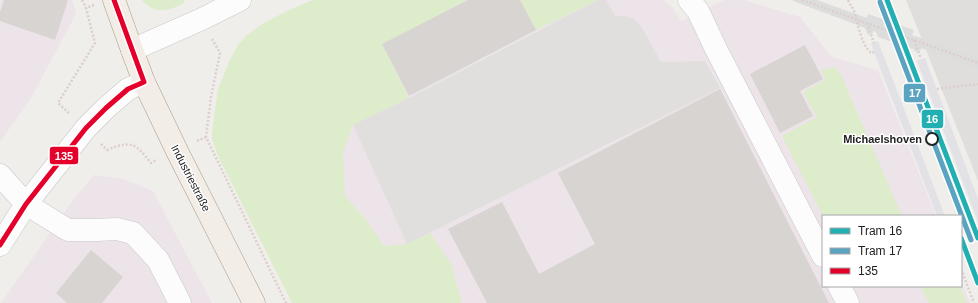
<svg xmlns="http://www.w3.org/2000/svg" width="978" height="303" font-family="Helvetica,sans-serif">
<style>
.residential{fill:#dfdedc}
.industrial{fill:#ede4e9}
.grass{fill:#ddeccb}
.parking{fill:#e0dfde}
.plaza{fill:#e2e1e5}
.pier{fill:#dedddd}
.building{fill:#d7d4d2}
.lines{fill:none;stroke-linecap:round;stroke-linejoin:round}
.minor-casing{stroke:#c9c8c7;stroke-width:23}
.major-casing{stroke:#a79c86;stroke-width:23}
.path{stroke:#dccecd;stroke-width:2.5;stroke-dasharray:2 2;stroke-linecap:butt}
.minor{stroke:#fdfcfc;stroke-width:22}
.major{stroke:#f3ede7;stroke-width:22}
.path-bridge{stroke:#dccecd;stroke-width:2.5;stroke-dasharray:2 2;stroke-linecap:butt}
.bus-1-casing{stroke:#fff;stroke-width:8}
.bus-1{stroke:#e4002b;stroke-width:5}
.tram-1-casing{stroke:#fff;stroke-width:8}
.tram-2-casing{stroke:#fff;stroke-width:8}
.tram-1{stroke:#21afb1;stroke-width:5}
.tram-2{stroke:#5aa4c1;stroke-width:5}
.stop-dot{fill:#fff;stroke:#222;stroke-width:2}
.labels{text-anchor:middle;stroke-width:3;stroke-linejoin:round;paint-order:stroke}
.stop-label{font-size:11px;font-weight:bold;fill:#222;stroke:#fff;text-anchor:end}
.street-label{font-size:11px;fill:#222;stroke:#fff}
.line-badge{stroke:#fff;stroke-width:1.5}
.badge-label{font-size:11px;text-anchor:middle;font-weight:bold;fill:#fff}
</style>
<rect width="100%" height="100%" fill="#f0eeeb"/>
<path class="residential" d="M 906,0 L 978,0 L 978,181 L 917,27 Z"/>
<path class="industrial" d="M 0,0 L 72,0 L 76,14 L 31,98 L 0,142 Z
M 313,0 L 662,0 L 666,2 L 673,8 L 681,21 L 724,0 L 744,0 L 800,17 L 832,57 L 878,70 L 936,216 L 823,216 L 823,286 L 961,286 L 961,280 L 970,303 L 303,303 L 229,62 L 238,45 L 247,35 L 264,23 L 287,11 Z
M 94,175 L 124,179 L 153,191 L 212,303 L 1,303 L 76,196 Z"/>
<path class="grass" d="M 142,0 L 184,0 L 185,2 C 172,11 153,15 142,0 Z
M 313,0 L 468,0 L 382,44 L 409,98 L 353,125 L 343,153 L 345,196 L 368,222 L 384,246 L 407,244 L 430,233 L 451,264 L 462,303 L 292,303 L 218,156 L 212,139 L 212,131 L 218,89 L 229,62 L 238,45 L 247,35 L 264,23 L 287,11 Z
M 520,0 L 598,0 L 536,30 Z
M 835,67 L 841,75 L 902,216 L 823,216 L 782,136 L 817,117 L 803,92 L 825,80 L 821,70 Z
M 920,286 L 960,286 L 967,303 L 929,303 Z"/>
<path class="parking" d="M 598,0 L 606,0 L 615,16 L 626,16 L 634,19 L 641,26 L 661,62 L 705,61 L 720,88 L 407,244 L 353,125 L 409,98 Z"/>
<path class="plaza" d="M 878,41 L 881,49 L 945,216 L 937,216 L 874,52 L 871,43 Z
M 925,58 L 978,199 L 978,222 L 917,61 Z"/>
<path class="pier" d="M 793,0 L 817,0 L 867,18 L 868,14 L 914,30 L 912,35 L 978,58 L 978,69 L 921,48 L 921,50 L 915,52 L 913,48 L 912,49 L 878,37 L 876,32 L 873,31 L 873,33 L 868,35 L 865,28 L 793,1 Z"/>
<path class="building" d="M 4,0 L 68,0 L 55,40 L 0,21 L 0,12 Z
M 468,0 L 520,0 L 536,30 L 409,96 L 382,44 Z
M 805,45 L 823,79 L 800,91 L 813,116 L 780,133 L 750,74 Z
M 720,89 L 829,303 L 487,303 L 448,229 L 502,202 L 539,274 L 595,244 L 558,173 Z
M 91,250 L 123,277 L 102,303 L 67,303 L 56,293 Z"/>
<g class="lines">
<defs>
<path id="minor" d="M 689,0 L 698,11 L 716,49 L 823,256
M 132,50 L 202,19 L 240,0
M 0,175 L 26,204 L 68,230 L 96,230 L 117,229 L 133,233 L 158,260 L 180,303
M 0,245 L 26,204 L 86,128 L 106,108 L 128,89 L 144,82
M 839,286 L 848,303"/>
<path id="major" d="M 114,0 L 132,50 L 144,82 L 177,151 L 254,303"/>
</defs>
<use href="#minor" class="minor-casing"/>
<use href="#major" class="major-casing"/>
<path class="path" d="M 82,0 L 86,8
M 848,0 C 850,4 852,7 854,11 C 858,24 861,44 871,53 L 874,52
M 867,23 L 874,43
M 212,39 L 220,53 L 211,97 L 206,137 L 286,303
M 914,40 L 921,59
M 937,89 L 978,84
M 69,113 L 58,103 L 95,43 L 86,8 L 94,5
M 197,141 L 206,137
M 101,144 L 107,150 C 132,140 135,143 151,163 L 156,160
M 961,269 L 974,303"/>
<use href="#minor" class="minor"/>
<use href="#major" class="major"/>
<path class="path-bridge" d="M 802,0 L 978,63"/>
<defs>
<path id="bus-1" d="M 114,0 L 144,82
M 0,245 L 26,204 L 86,128 L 106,108 L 128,89 L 144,82"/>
</defs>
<use href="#bus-1" class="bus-1-casing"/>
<use href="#bus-1" class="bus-1"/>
<defs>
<path id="tram-1" d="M 887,0 L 978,238
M 961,238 L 978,283"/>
<path id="tram-2" d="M 880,2 L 971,240"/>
</defs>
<use href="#tram-1" class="tram-1-casing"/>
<use href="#tram-2" class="tram-2-casing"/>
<use href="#tram-1" class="tram-1"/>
<use href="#tram-2" class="tram-2"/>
</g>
<circle class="stop-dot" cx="932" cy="139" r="6"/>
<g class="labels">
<g class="stop-label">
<text x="922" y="143">Michaelshoven</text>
</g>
<g class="street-label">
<text transform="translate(191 178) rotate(63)" y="4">Industriestraße</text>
</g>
</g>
<g class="line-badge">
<rect x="903" y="83" width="23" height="20" rx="4" fill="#5aa4c1"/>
<rect x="921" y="109" width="23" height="20" rx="4" fill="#21afb1"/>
<rect x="49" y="146" width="30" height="19" rx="4" fill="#e4002b"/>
</g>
<g class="badge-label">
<text x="915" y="97">17</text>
<text x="932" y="123">16</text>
<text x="64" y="160">135</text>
</g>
<rect x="822" y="215" width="140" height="72" fill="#ffffff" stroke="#a7a7a7"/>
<rect x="830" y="228" width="20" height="6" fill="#21afb1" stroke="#a7a7a7"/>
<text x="858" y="235" font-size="12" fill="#222222">Tram 16</text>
<rect x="830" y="248" width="20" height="6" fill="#5aa4c1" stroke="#a7a7a7"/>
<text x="858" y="255" font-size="12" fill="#222222">Tram 17</text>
<rect x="830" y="268" width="20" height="6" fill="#e4002b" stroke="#a7a7a7"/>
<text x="858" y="275" font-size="12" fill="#222222">135</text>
</svg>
